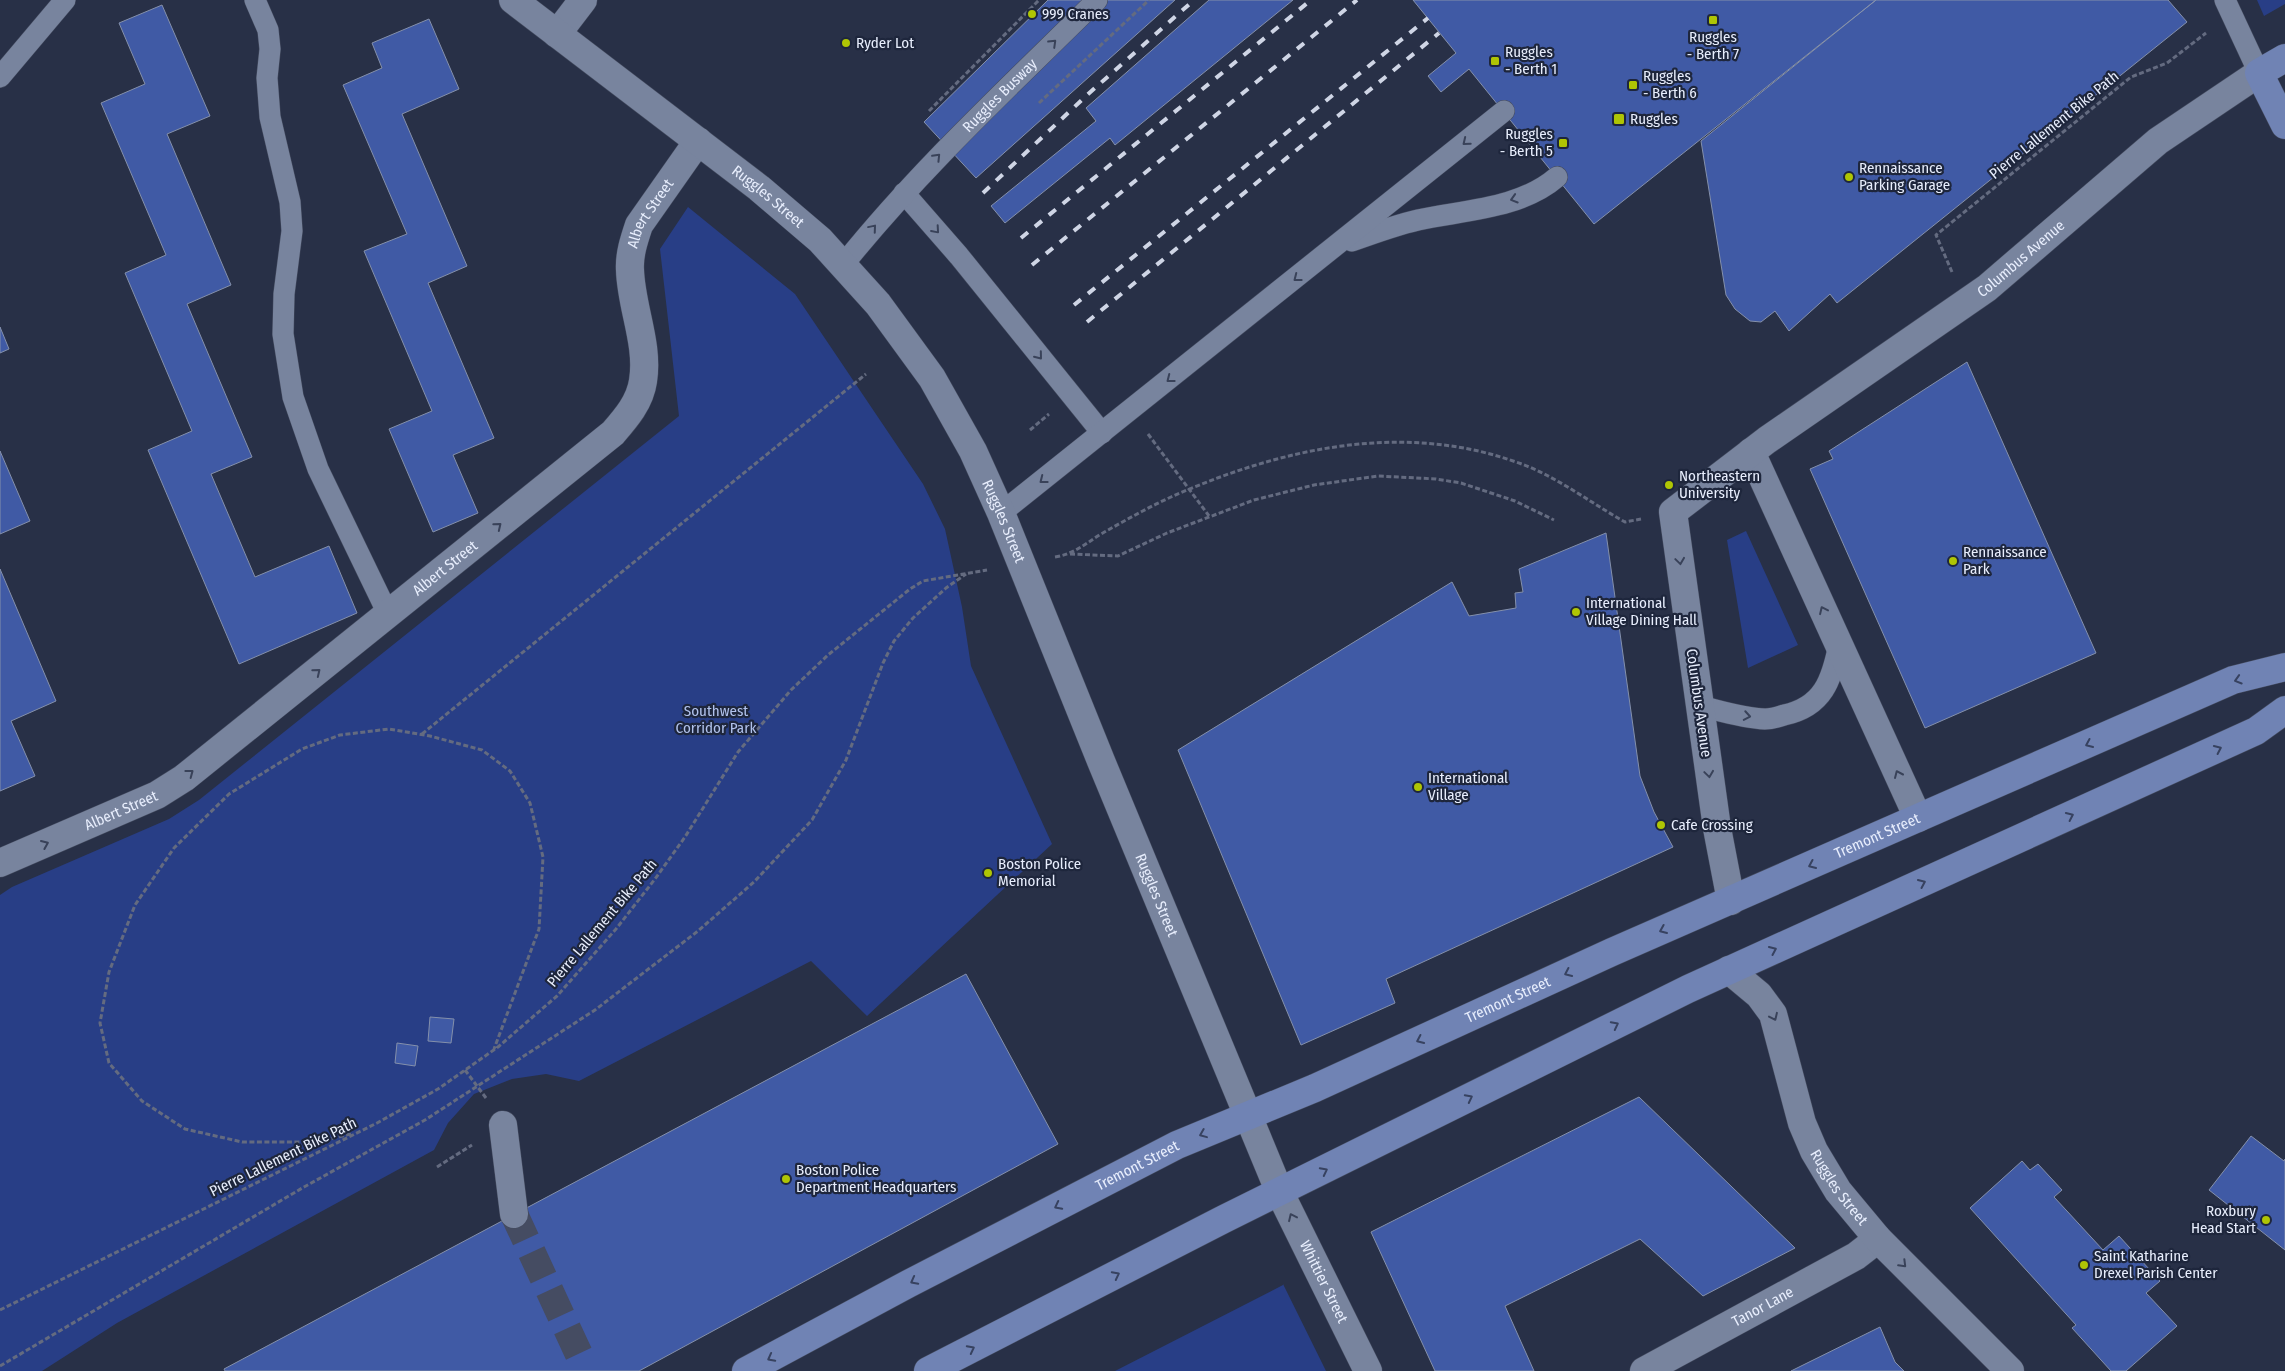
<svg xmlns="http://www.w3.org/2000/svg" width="2285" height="1371" font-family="'Fira Sans Condensed',sans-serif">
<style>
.green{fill:#283e86}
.building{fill:#405aa5;stroke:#8490ab}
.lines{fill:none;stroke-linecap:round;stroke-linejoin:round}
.pedestrian-tunnel{stroke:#454c62;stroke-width:28;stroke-dasharray:28 14;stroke-linecap:butt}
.service-casing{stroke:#444b5f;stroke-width:22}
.pedestrian-casing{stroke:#444b5f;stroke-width:29}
.minor-casing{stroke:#444b5f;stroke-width:29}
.secondary-casing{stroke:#444b5f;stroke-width:29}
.primary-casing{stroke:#444b5f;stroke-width:29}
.path{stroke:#646b80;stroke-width:3;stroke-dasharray:5 2.5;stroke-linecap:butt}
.service{stroke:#78849e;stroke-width:21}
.pedestrian{stroke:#78849e;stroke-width:28}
.minor{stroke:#78849e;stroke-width:28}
.secondary{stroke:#78849e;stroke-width:28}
.primary{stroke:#7083b4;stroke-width:28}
.rail{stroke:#cfd5e5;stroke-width:4;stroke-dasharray:9 9;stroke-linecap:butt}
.oneway{stroke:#394259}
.oneway2{stroke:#374260}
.poi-dot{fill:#afc504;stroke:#1e263c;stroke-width:2}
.labels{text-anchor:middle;stroke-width:4.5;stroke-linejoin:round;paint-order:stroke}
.poi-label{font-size:15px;fill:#e8eefd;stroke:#1e263c;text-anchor:start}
.street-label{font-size:15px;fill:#e8eefd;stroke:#1e263c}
.park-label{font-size:15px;fill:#b1c2ec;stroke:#1e263c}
</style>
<rect width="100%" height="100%" fill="#283047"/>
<path class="green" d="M 2257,0 L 2285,0 L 2285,4 L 2264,16 Z
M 688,207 L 795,294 L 923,484 L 945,529 L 962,607 L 971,666 L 1052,844 L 867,1016 L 811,961 L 579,1081 L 546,1074 L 512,1079 L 474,1094 L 448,1123 L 434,1150 L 117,1323 L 42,1371 L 0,1371 L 0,895 L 12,887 L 169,819 L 199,800 L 679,416 L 660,249 Z
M 1746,531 L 1798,645 L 1748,668 L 1727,540 Z
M 1283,1284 L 1326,1371 L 1115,1371 L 1283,1285 Z"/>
<path class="building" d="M 1048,0 L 1175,0 L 976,178 L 924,122 Z
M 1209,0 L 1293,0 L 1115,145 L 1110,138 L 1005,223 L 991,206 L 1096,121 L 1086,108 Z
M 1413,0 L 1876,0 L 1594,224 L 1469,69 L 1441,92 L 1428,76 L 1456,53 Z
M 1876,0 L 2168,0 L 2187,22 L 1837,303 L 1830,294 L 1789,331 L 1775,311 L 1761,322 L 1750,321 L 1735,309 L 1726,295 L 1701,141 Z
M 162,5 L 210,116 L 167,134 L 231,285 L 187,304 L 252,457 L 211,474 L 255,577 L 329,546 L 357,613 L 239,664 L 148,450 L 192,431 L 125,273 L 166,255 L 101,103 L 145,84 L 119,23 Z
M 429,19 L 459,89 L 402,114 L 467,266 L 428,283 L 494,438 L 453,455 L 478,513 L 433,532 L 389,429 L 432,411 L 364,251 L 407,234 L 343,85 L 382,68 L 372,43 Z
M 0,327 L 9,349 L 0,353 Z
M 1967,362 L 2096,653 L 1925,728 L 1810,469 L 1833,459 L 1829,451 Z
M 0,451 L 30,521 L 0,534 Z
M 1606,533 L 1640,776 L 1654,812 L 1673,847 L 1386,979 L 1395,1003 L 1301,1045 L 1178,750 L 1452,582 L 1469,616 L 1516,608 L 1515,593 L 1523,592 L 1519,569 Z
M 0,569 L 56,701 L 11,721 L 35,776 L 0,791 Z
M 966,974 L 1058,1144 L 639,1371 L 225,1371 L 224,1369 Z
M 430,1017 L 454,1019 L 451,1043 L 428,1041 Z
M 397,1043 L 418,1046 L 415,1066 L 395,1063 Z
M 1639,1097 L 1795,1248 L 1703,1296 L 1640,1239 L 1505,1306 L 1534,1371 L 1435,1371 L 1371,1232 Z
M 2251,1136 L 2284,1161 L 2285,1159 L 2285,1250 L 2209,1190 Z
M 2022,1161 L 2030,1170 L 2038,1164 L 2062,1190 L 2054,1197 L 2103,1250 L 2119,1236 L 2160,1281 L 2146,1293 L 2177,1326 L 2126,1371 L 2111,1371 L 2072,1328 L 2076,1325 L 1970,1208 Z
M 1880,1327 L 1895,1362 L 1904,1371 L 1791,1371 Z"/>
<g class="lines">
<path class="pedestrian-tunnel" d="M 514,1214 L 583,1363"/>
<defs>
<g id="service">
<path d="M 255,0 L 268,30 L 270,49 L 267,78 L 270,117 L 290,202 L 292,231 L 284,294 L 283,334 L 293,397 L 318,469 L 388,614"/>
<path d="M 2225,0 L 2259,73"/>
<path d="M 0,77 L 65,0"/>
<path d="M 904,193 L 959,256 L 1102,433"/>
<path d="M 1352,241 C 1374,233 1396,225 1418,220 C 1464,210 1520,209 1557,177"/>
<path id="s1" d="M 843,265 C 920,169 1010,86 1097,0"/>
<path d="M 1001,513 L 1504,111"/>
<path d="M 1700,706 C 1721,711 1743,718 1765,719 C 1771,719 1778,717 1784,715 C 1823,707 1832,680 1839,644"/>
</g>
<path id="pedestrian" d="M 503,1125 L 514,1214"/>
<g id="minor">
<path d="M 557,34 L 583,0"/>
<path d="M 1751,452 L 1918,818"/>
<path id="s2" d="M 0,863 L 157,795 L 184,778 L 613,433 C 626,418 640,402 643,381 C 649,344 631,307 630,270 C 629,255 634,240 639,225 L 698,141"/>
<path id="s3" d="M 1731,901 L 1717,828 L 1673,512 L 1767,440 L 1987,288 L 2158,141 L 2259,73"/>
<path id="s4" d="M 1280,1193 L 1368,1371"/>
<path id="s5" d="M 1644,1371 L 1856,1256 L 1878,1239"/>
</g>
<g id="secondary">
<path id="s6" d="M 513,0 L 759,188 L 820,240 L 878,304 L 932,378 L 973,451 L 1001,513 L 1101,761 L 1280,1193"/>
<path id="s7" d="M 1729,970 L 1759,995 L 1773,1014 L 1802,1123 L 1814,1151 L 1838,1191 L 1878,1239 L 2010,1371"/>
</g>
<g id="primary">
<path d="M 2285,58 L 2259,73 L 2285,125"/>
<path id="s8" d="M 746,1371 L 908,1284 L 1177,1145 L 1315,1088 L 1612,952 L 2233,680 L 2285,667"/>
<path d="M 928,1371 L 1224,1219 L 1688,989 L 2256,731 L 2285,710"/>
</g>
</defs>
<use href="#service" class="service-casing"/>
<use href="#pedestrian" class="pedestrian-casing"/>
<use href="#minor" class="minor-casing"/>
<use href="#secondary" class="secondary-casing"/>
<use href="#primary" class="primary-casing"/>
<path class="path" d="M 1039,103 L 1149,0
M 929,111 L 1039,0
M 1952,272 L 1936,235 L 2131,77 L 2167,63 L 2206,33
M 1030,430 L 1049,414
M 1148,434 L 1209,516
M 1070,554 L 1118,556 L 1167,533 L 1254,500 L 1314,485 L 1378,476 L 1436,479 L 1461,483 L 1515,501 L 1554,520
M 1055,557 C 1074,554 1085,544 1101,534 C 1124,521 1147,508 1171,497 C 1279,449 1401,421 1516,462 C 1555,475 1589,502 1625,522 L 1641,519
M 422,734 L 866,374
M 465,1070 L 486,1098
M 351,1134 L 316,1142 L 242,1142 L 185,1129 L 142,1101 L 109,1063 L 100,1023 L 109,972 L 135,905 L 174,848 L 229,794 L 302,749 L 340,735 L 389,729 L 430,736 L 482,750 L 510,771 L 530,803 L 543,857 L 539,929 L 494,1049
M 437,1167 L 472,1145
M 0,1310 L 377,1123 L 438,1089 L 498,1047 L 557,996 L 616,929 L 655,879 L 685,837 L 738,752 L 791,690 L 828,655 L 910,589 L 923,581 L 987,570
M 0,1366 L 304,1187 L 425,1120 L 595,1010 L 698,931 L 754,882 L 812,820 L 846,760 L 883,663 L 894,641 L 913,618 L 946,588 L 966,574"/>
<use href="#service" class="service"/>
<use href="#pedestrian" class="pedestrian"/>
<use href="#minor" class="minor"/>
<use href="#secondary" class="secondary"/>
<use href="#primary" class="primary"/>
<path class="rail" d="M 983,193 L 1086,96 L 1194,0
M 1021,238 L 1311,0
M 1032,265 L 1357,0
M 1074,305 L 1428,18
M 1087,322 L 1439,33"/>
</g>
<defs><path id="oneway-chevron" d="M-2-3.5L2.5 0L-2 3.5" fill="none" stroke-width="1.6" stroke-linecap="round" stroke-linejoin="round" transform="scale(1.25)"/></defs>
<g class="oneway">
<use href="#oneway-chevron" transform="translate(1053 43) rotate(-44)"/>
<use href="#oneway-chevron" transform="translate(1466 142) rotate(141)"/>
<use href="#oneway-chevron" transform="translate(937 157) rotate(-46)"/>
<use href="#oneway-chevron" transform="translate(1514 199) rotate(163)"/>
<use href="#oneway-chevron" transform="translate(873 228) rotate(-50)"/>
<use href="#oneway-chevron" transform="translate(936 230) rotate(49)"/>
<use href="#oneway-chevron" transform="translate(1297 278) rotate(142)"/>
<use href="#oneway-chevron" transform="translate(1039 356) rotate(51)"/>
<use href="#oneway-chevron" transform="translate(1170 379) rotate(142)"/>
<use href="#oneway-chevron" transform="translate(1043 480) rotate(142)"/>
<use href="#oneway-chevron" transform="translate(498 526) rotate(-39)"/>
<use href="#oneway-chevron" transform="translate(1680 561) rotate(82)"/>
<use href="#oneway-chevron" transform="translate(1823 610) rotate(-115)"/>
<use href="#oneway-chevron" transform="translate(317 672) rotate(-39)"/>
<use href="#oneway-chevron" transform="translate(1747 716) rotate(10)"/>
<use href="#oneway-chevron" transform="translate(190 773) rotate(-37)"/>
<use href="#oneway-chevron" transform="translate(1709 774) rotate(82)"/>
<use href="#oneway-chevron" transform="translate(1898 774) rotate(-114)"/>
<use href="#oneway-chevron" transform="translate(45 844) rotate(-23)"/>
<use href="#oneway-chevron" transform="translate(1774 1017) rotate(65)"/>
<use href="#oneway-chevron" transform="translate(1292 1217) rotate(-115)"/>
<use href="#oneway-chevron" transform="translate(1903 1264) rotate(45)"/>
</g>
<g class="oneway2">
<use href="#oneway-chevron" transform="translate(2238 680) rotate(163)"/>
<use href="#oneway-chevron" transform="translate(2089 744) rotate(156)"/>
<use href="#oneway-chevron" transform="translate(2218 749) rotate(-25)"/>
<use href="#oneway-chevron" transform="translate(2070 816) rotate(-25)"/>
<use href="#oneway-chevron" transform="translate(1812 865) rotate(156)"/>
<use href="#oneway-chevron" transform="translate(1922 883) rotate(-24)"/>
<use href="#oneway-chevron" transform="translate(1663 930) rotate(157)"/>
<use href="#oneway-chevron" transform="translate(1773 950) rotate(-24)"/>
<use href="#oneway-chevron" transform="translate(1568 973) rotate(155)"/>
<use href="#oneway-chevron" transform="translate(1615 1025) rotate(-27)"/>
<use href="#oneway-chevron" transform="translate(1420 1040) rotate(155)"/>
<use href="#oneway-chevron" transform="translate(1469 1098) rotate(-27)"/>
<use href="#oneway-chevron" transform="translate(1203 1134) rotate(158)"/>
<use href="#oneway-chevron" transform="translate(1324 1171) rotate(-27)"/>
<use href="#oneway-chevron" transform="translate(1058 1206) rotate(153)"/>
<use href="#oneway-chevron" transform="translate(1116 1275) rotate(-27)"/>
<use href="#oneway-chevron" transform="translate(914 1281) rotate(152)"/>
<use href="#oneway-chevron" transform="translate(971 1349) rotate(-27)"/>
<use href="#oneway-chevron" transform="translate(771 1358) rotate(152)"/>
</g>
<g class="poi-dot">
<circle cx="1032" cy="14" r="5"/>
<rect x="1708" y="15" width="10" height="10" rx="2.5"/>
<circle cx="846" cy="43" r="5"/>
<rect x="1490" y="56" width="10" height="10" rx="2.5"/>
<rect x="1628" y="80" width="10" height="10" rx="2.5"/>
<rect x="1613" y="113" width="12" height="12" rx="2.5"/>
<rect x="1558" y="138" width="10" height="10" rx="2.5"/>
<circle cx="1849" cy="177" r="5"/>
<circle cx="1669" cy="485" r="5"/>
<circle cx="1953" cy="561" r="5"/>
<circle cx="1576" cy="612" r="5"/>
<circle cx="1418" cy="787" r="5"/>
<circle cx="1661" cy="825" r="5"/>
<circle cx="988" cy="873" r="5"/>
<circle cx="786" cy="1179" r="5"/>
<circle cx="2266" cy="1220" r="5"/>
<circle cx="2084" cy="1265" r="5"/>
</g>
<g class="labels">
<g class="poi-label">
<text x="1042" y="19">999 Cranes</text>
<text x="1713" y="42" text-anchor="middle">Ruggles<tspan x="1713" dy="17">- Berth 7</tspan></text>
<text x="856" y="48">Ryder Lot</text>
<text x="1505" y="57">Ruggles<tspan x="1505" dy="17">- Berth 1</tspan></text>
<text x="1643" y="81">Ruggles<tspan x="1643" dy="17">- Berth 6</tspan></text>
<text x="1630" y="124">Ruggles</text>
<text x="1553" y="139" text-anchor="end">Ruggles<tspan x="1553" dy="17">- Berth 5</tspan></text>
<text x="1859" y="173">Rennaissance<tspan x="1859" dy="17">Parking Garage</tspan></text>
<text x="1679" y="481">Northeastern<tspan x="1679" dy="17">University</tspan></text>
<text x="1963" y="557">Rennaissance<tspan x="1963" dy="17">Park</tspan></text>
<text x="1586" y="608">International<tspan x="1586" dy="17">Village Dining Hall</tspan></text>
<text x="1428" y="783">International<tspan x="1428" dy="17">Village</tspan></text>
<text x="1671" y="830">Cafe Crossing</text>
<text x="998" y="869">Boston Police<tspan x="998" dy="17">Memorial</tspan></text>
<text x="796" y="1175">Boston Police<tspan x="796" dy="17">Department Headquarters</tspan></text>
<text x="2256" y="1216" text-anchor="end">Roxbury<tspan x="2256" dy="17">Head Start</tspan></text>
<text x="2094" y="1261">Saint Katharine<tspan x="2094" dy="17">Drexel Parish Center</tspan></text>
</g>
<g class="street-label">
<text dy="5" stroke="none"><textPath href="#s1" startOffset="231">Ruggles Busway</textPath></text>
<text transform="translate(2054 125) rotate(-39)" y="5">Pierre Lallement Bike Path</text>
<text dy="5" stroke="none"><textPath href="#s6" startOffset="322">Ruggles Street</textPath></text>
<text dy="5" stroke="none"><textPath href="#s2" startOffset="988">Albert Street</textPath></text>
<text dy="5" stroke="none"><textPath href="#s3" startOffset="824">Columbus Avenue</textPath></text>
<text dy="5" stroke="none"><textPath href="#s6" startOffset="728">Ruggles Street</textPath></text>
<text dy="5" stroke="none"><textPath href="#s2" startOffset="538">Albert Street</textPath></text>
<text transform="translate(1699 703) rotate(82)" y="5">Columbus Avenue</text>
<text dy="5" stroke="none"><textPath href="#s2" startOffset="132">Albert Street</textPath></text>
<text dy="5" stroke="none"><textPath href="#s8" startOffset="1252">Tremont Street</textPath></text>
<text dy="5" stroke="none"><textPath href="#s6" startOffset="1132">Ruggles Street</textPath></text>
<text transform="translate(602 923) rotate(-50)" y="5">Pierre Lallement Bike Path</text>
<text dy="5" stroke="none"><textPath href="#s8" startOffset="848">Tremont Street</textPath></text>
<text transform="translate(283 1157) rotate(-26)" y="5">Pierre Lallement Bike Path</text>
<text dy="5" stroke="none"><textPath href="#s8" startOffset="442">Tremont Street</textPath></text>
<text dy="5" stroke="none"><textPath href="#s7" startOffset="250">Ruggles Street</textPath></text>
<text dy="5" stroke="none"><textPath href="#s4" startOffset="99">Whittier Street</textPath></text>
<text dy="5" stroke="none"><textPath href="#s5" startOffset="135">Tanor Lane</textPath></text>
</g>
<g class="park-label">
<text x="716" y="716">Southwest<tspan x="716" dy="17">Corridor Park</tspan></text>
</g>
</g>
</svg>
